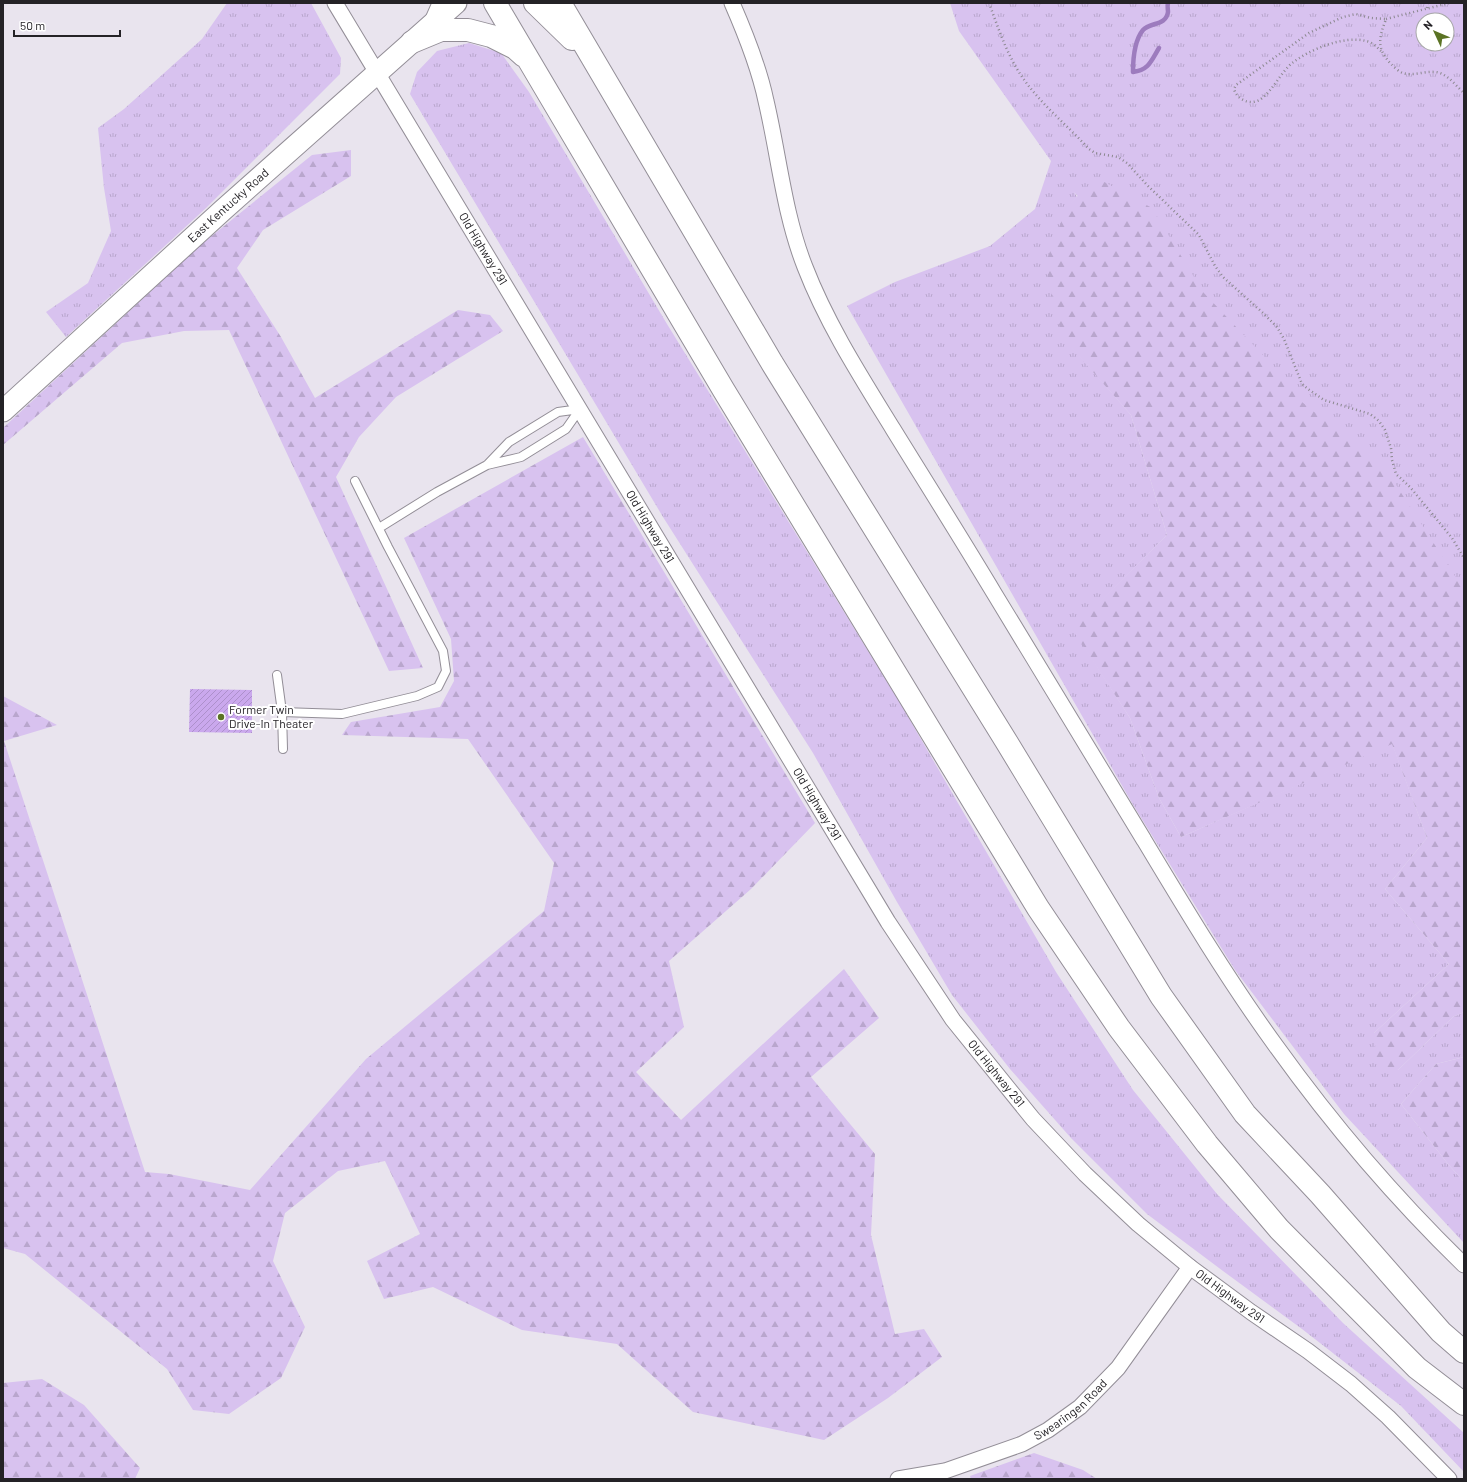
<svg xmlns="http://www.w3.org/2000/svg" width="1467" height="1482" font-family="Barlow,sans-serif">
<style>
.grass{fill:url(#grass-tufts);fill-rule:evenodd}
.forest{fill:url(#forest-firs)}
.lines{fill:none;stroke-linecap:round;stroke-linejoin:round}
.stream{stroke:#9d7cbe;stroke-width:4.5}
.building{fill:url(#building-hatch)}
.lane-casing{stroke:#938e97;stroke-width:10}
.street-casing{stroke:#938e97;stroke-width:17}
.secondary-casing{stroke:#938e97;stroke-width:23}
.highway-casing{stroke:#938e97;stroke-width:24}
.path{stroke:#8c8890;stroke-width:2.5;stroke-dasharray:1 3;stroke-linecap:butt}
.lane{stroke:#fff;stroke-width:8}
.street{stroke:#fff;stroke-width:15}
.secondary{stroke:#fff;stroke-width:21}
.highway{stroke:#fff;stroke-width:22}
.poi-dot{fill:#5b7324;stroke:#fff;stroke-width:1.5}
.labels{text-anchor:middle;stroke-width:4;stroke-linejoin:round;paint-order:stroke}
.street-label{font-size:12px;fill:#242226;stroke:#fff}
.poi-label{font-size:12px;fill:#242226;stroke:#fff;text-anchor:start}
</style>
<defs>
<pattern id="grass-tufts" width="24" height="20" patternUnits="userSpaceOnUse"><rect width="24" height="20" fill="#d8c2ef"/><path d="M3 7l-1-3M5 7V3M7 7l1-3M15 17l-1-3M17 17v-4M19 17l1-3" fill="none" stroke="#b9a6cd"/></pattern>
<pattern id="forest-firs" width="22" height="20" patternUnits="userSpaceOnUse"><rect width="22" height="20" fill="#d8c2ef"/><path d="M5 1l3.5 6h-7zM16 11l3.5 6h-7z" fill="#b9a6cd"/></pattern>
<pattern id="building-hatch" width="6" height="6" patternUnits="userSpaceOnUse"><rect width="6" height="6" fill="#caa8ed"/><path d="M-1 1l2-2M0 6l6-6M5 7l2-2" fill="none" stroke="#ad90cb"/></pattern>
</defs>
<rect width="100%" height="100%" fill="#e9e4ee"/>
<path class="grass" d="M 227,3 L 311,3 L 341,58 L 340,74 L 206,208 L 66,337 L 46,312 L 88,283 L 111,231 L 104,188 L 98,128 L 124,109 L 202,39 Z
M 950,3 L 1464,3 L 1464,618 L 1351,498 L 1074,192 L 1077,197 L 1067,207 L 1063,337 L 1131,415 L 1167,535 L 1073,629 L 1130,718 L 1159,798 L 1181,837 L 1392,743 L 1427,838 L 1385,889 L 1449,964 L 1374,1033 L 1398,1070 L 1453,1017 L 1464,1012 L 1464,1057 L 1436,1064 L 1401,1104 L 1448,1164 L 1464,1182 L 1464,1243 L 1344,1114 L 1235,970 L 1132,803 L 847,306 L 895,282 L 990,246 L 1035,209 L 1051,161 L 959,31 ZM 1423,20 L 1447,20 L 1447,44 L 1423,44 Z
M 469,43 L 501,53 L 529,92 L 667,324 L 900,703 L 1056,972 L 1133,1090 L 1217,1194 L 1343,1323 L 1464,1433 L 1464,1472 L 1401,1406 L 1302,1329 L 1223,1271 L 1147,1214 L 1071,1138 L 1010,1069 L 952,995 L 897,902 L 813,753 L 663,517 L 410,94 L 417,72 L 437,51 Z"/>
<path class="forest" d="M 351,150 L 351,176 L 263,230 L 237,268 L 281,337 L 315,398 L 458,310 L 490,315 L 503,331 L 396,397 L 359,437 L 336,477 L 423,668 L 389,671 L 229,330 L 184,331 L 122,343 L 3,445 L 3,428 L 203,243 L 312,155 Z
M 1097,178 L 1152,208 L 1203,292 L 1293,387 L 1297,398 L 1387,471 L 1464,590 L 1464,1012 L 1453,1017 L 1398,1070 L 1377,1066 L 1374,1033 L 1449,964 L 1385,889 L 1427,838 L 1392,744 L 1181,837 L 1159,798 L 1130,718 L 1072,629 L 1167,535 L 1131,415 L 1062,337 L 1045,265 L 1067,206 Z
M 583,437 L 815,823 L 751,889 L 669,961 L 684,1027 L 636,1072 L 681,1120 L 844,969 L 879,1018 L 811,1077 L 875,1154 L 871,1235 L 895,1334 L 924,1329 L 942,1357 L 888,1398 L 824,1440 L 693,1412 L 617,1344 L 522,1330 L 433,1287 L 384,1299 L 367,1261 L 420,1234 L 385,1161 L 338,1171 L 285,1213 L 273,1261 L 305,1327 L 281,1378 L 229,1414 L 193,1410 L 167,1369 L 25,1254 L 3,1248 L 3,696 L 57,725 L 4,741 L 145,1172 L 169,1174 L 250,1190 L 366,1059 L 544,911 L 554,863 L 468,739 L 342,735 L 351,722 L 440,707 L 454,681 L 451,639 L 404,538 Z
M 1464,1057 L 1464,1182 L 1448,1164 L 1401,1104 L 1436,1064 Z
M 42,1379 L 84,1405 L 140,1468 L 135,1479 L 3,1479 L 3,1383 Z
M 1034,1453 L 1083,1470 L 1097,1479 L 971,1479 L 970,1476 Z"/>
<g class="lines">
<path class="stream" d="M 1159,48 C 1151,61 1149,70 1133,72 C 1133,59 1134,41 1143,30 C 1150,22 1166,26 1168,12 C 1168,9 1167,6 1168,3"/>
</g>
<path class="building" d="M 190,689 L 252,690 L 252,733 L 189,732 Z"/>
<g class="lines">
<defs>
<path id="lane" d="M 487,465 L 521,457 L 566,429 L 580,409
M 379,528 L 437,492 L 487,465 L 509,442 L 558,412 L 580,409
M 277,675 L 282,712
M 283,749 L 282,712 L 342,714 L 417,696 L 438,687 L 446,671 L 443,651 L 388,547 L 355,481"/>
<g id="street">
<path id="s1" d="M 335,3 L 888,922 L 953,1020 L 1033,1119 L 1085,1174 L 1138,1224 L 1190,1267 L 1251,1312 L 1308,1351 L 1351,1384 L 1388,1417 L 1449,1479"/>
<path d="M 732,3 C 746,35 759,67 766,101 C 779,156 784,214 805,267 C 827,324 861,377 893,429 C 927,484 961,538 994,593 C 1044,676 1094,758 1144,840 C 1186,910 1228,980 1276,1046 C 1332,1124 1395,1198 1464,1265"/>
<path id="s2" d="M 898,1479 L 945,1471 L 1022,1444 L 1048,1430 L 1080,1407 L 1118,1368 L 1190,1267"/>
</g>
<g id="secondary">
<path id="s3" d="M 3,411 L 223,210 L 456,3"/>
</g>
<path id="highway" d="M 495,3 L 723,389 L 1038,908 L 1119,1028 L 1207,1144 L 1279,1229 L 1417,1368 L 1464,1404
M 535,3 L 572,39
M 560,3 L 772,363 L 1006,741 L 1161,996 L 1245,1114 L 1320,1194 L 1441,1332 L 1464,1352
M 437,19 L 444,3
M 412,42 L 441,30 L 468,30 L 491,36 L 515,48 L 524,56"/>
</defs>
<use href="#lane" class="lane-casing"/>
<use href="#street" class="street-casing"/>
<use href="#secondary" class="secondary-casing"/>
<use href="#highway" class="highway-casing"/>
<path class="path" d="M 989,3 C 999,30 1008,58 1025,81 C 1043,106 1068,126 1089,149 L 1095,153 L 1118,157 L 1127,163 L 1147,185 L 1199,235 L 1215,266 L 1223,277 L 1263,313 L 1277,327 L 1284,339 L 1302,384 L 1308,389 L 1324,400 L 1370,414 L 1379,421 L 1385,430 L 1391,448 L 1392,460 L 1396,474 L 1410,487 L 1452,538 L 1464,558
M 1427,8 L 1428,3
M 1386,19 L 1449,3
M 1381,51 C 1377,47 1372,42 1366,41 C 1344,35 1308,50 1291,64 C 1280,74 1273,90 1261,99 C 1251,106 1237,100 1234,89 L 1236,85 L 1309,33 L 1343,17 L 1356,14 L 1371,18 L 1386,19 C 1379,38 1376,48 1391,64 C 1394,67 1399,72 1403,73 C 1414,77 1428,69 1440,73 C 1450,77 1457,87 1464,93"/>
<use href="#lane" class="lane"/>
<use href="#street" class="street"/>
<use href="#secondary" class="secondary"/>
<use href="#highway" class="highway"/>
</g>
<circle class="poi-dot" cx="221" cy="717" r="4"/>
<g class="labels">
<g class="street-label">
<text dy="4" stroke="none"><textPath href="#s3" startOffset="305">East Kentucky Road</textPath></text>
<text dy="4" stroke="none"><textPath href="#s1" startOffset="287">Old Highway 291</textPath></text>
<text dy="4" stroke="none"><textPath href="#s1" startOffset="611">Old Highway 291</textPath></text>
<text dy="4" stroke="none"><textPath href="#s1" startOffset="935">Old Highway 291</textPath></text>
<text dy="4" stroke="none"><textPath href="#s1" startOffset="1259">Old Highway 291</textPath></text>
<text dy="4" stroke="none"><textPath href="#s1" startOffset="1583">Old Highway 291</textPath></text>
<text dy="4" stroke="none"><textPath href="#s2" startOffset="189">Swearingen Road</textPath></text>
</g>
<g class="poi-label">
<text x="229" y="714">Former Twin<tspan x="229" dy="14">Drive-In Theater</tspan></text>
</g>
</g>
<rect width="1467" height="1482" fill="none" stroke="#242226" stroke-width="8"/>
<g transform="translate(1435 32) rotate(314)"><circle r="19" fill="#ffffff" stroke="#a7a7a8"/>
<path d="M0-3L7 15L0 10L-7 15Z" fill="#5b7324"/>
<text y="-6" font-size="11" font-weight="bold" text-anchor="middle" fill="#242226">N</text>
</g>
<path d="M14 30v6h106v-6" fill="none" stroke="#242226" stroke-width="2"/>
<text x="20" y="30" font-size="12" fill="#242226" stroke="#ffffff" stroke-width="3" paint-order="stroke">50 m</text>
</svg>
